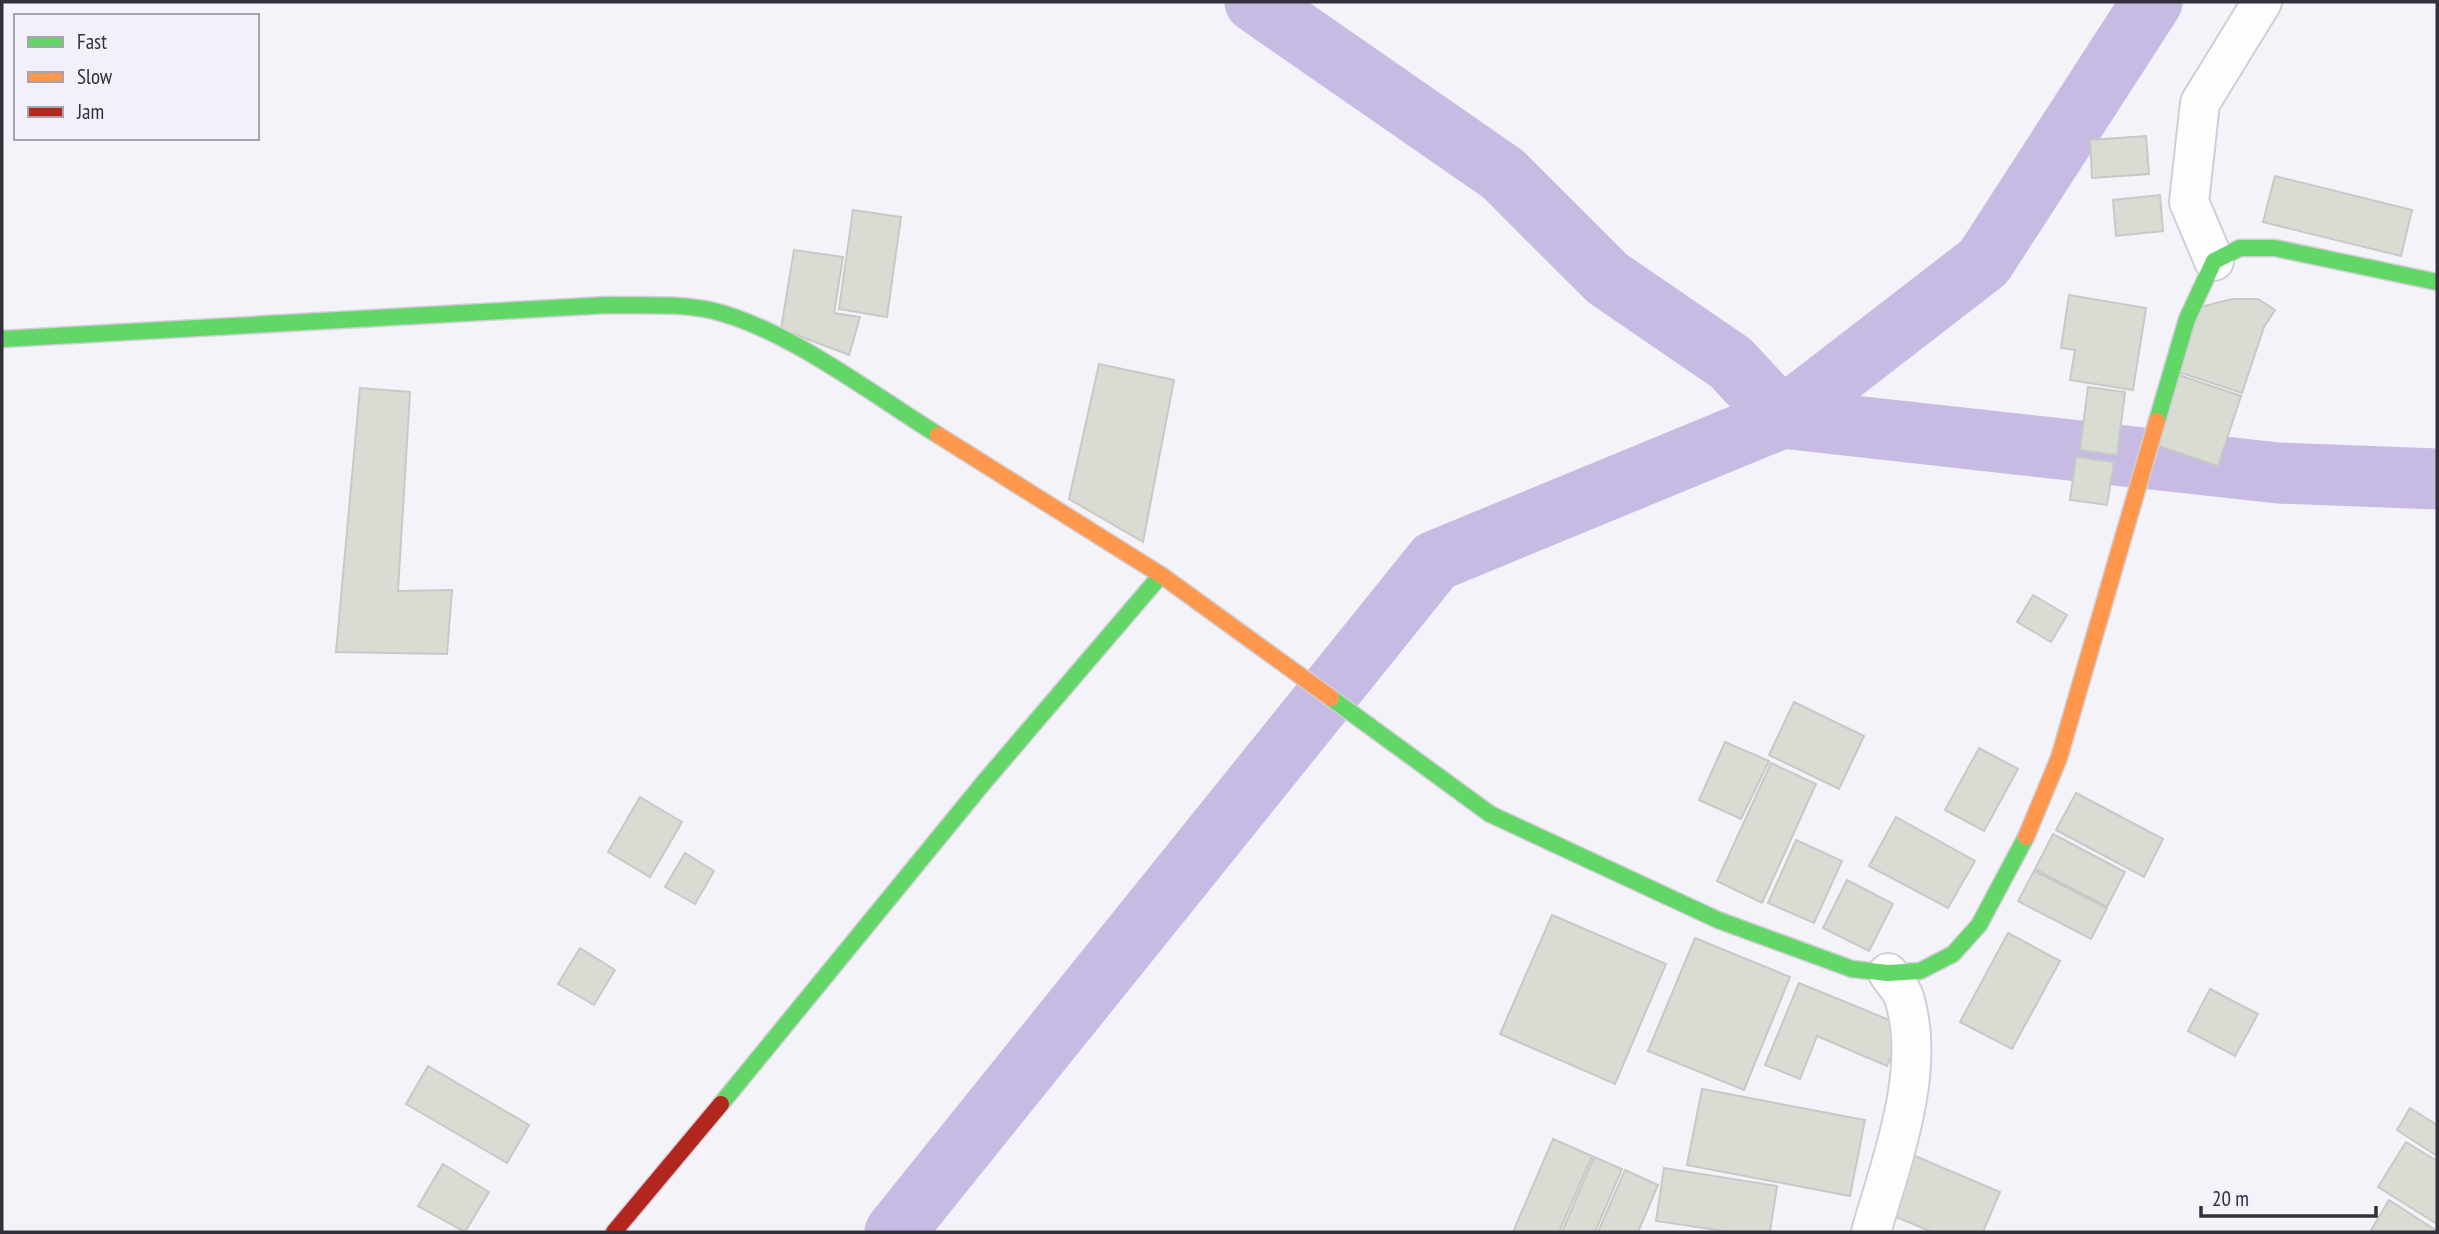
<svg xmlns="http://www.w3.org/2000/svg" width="2439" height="1234" font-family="'PT Sans Narrow',sans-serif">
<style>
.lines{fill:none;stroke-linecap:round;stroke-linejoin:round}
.canal{stroke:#c7bbe4;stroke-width:61}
.building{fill:#d9dcd3;stroke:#c7c9c6;stroke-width:2}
.street-casing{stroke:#d0ced6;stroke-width:42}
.fast-casing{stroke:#d0ced6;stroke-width:19}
.slow-casing{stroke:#d0ced6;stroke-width:19}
.jam-casing{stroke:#d0ced6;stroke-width:19}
.street{stroke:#fdfdfe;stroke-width:38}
.fast{stroke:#63d668;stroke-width:16}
.slow{stroke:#ff974d;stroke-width:16}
.jam{stroke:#b3261e;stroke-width:16}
</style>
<rect width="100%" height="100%" fill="#f4f3f9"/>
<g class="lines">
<path class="canal" d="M 1255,2 L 1503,174 L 1607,278 L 1731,363 L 1782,418 L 2278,473 L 2437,479
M 895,1232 L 1435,561 L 1782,418 L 1984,262 L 2152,2"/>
</g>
<path class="building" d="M 2146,136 L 2149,174 L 2092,178 L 2090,140 Z
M 2275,176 L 2412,210 L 2401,256 L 2263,222 Z
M 2160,195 L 2163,231 L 2116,236 L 2113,200 Z
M 853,210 L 901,217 L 887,317 L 839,309 Z
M 794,250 L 843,257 L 834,313 L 860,317 L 849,355 L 781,329 Z
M 2069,295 L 2146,308 L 2133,390 L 2070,380 L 2075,350 L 2061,348 Z
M 2232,299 L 2258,299 L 2275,310 L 2264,327 L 2242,393 L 2179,372 L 2200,307 Z
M 1099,364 L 1174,380 L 1143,542 L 1069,499 Z
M 2176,374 L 2241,396 L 2218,466 L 2153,444 Z
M 2088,387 L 2125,392 L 2117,455 L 2080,450 Z
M 360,388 L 410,392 L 398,591 L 452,590 L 447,654 L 336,652 Z
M 2076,457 L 2114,462 L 2107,505 L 2070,500 Z
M 2033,595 L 2067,615 L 2051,642 L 2017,622 Z
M 1794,702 L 1864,736 L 1839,789 L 1769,755 Z
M 1725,742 L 1769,761 L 1741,819 L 1699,800 Z
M 1979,748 L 2018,769 L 1984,831 L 1945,810 Z
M 1771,763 L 1816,784 L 1762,903 L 1717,881 Z
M 2076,793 L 2163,839 L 2144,877 L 2056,830 Z
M 640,797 L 682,822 L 650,877 L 608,852 Z
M 1896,817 L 1975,861 L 1948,908 L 1869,866 Z
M 2053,834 L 2125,872 L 2107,907 L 2035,869 Z
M 1796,840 L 1842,861 L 1814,923 L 1768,903 Z
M 685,853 L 714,871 L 695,904 L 665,887 Z
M 2034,871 L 2107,908 L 2091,939 L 2018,901 Z
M 1847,880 L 1893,904 L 1869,951 L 1823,928 Z
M 1552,915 L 1666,964 L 1615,1084 L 1500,1034 Z
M 2008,933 L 2060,961 L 2012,1049 L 1960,1022 Z
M 1695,938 L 1790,977 L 1744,1090 L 1648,1051 Z
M 580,948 L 615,970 L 594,1005 L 558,984 Z
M 1799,983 L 1904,1026 L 1887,1066 L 1817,1036 L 1800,1079 L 1765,1065 Z
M 2210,989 L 2258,1014 L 2235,1056 L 2188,1031 Z
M 428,1066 L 529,1125 L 507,1163 L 406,1104 Z
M 1702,1089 L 1865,1120 L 1850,1196 L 1687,1165 Z
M 2410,1108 L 2437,1125 L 2437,1156 L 2397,1130 Z
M 1553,1139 L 1592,1156 L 1559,1232 L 1513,1232 Z
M 2406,1142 L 2437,1161 L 2437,1224 L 2378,1187 Z
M 1915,1156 L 2000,1192 L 1983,1232 L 1932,1232 L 1889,1214 Z
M 1594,1157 L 1622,1169 L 1595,1232 L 1562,1232 Z
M 443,1164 L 489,1192 L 465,1232 L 418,1206 Z
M 1664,1168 L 1777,1186 L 1770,1232 L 1731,1232 L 1656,1221 Z
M 1625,1170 L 1658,1185 L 1638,1232 L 1598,1232 Z
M 2389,1200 L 2437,1231 L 2437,1232 L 2370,1232 Z"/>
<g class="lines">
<defs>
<path id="street" d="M 2214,261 L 2189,202 L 2200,103 L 2262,2
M 1871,1232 C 1891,1163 1926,1072 1905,1001 C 1903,991 1894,982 1888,973"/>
<path id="fast" d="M 2,339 L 608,305 C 640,306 678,303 710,310 C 787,328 870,393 938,435
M 2157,421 L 2187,319 L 2214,261 L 2240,248 L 2275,248 L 2437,282
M 1331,698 L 1490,814 L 1718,920 L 1852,969 L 1888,973 L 1920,971 L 1953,954 L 1979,925 L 2026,837
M 721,1104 L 985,781 L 1161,575"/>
<path id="slow" d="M 938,435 L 1161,575 L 1331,698
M 2026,837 L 2059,758 L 2157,421"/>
<path id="jam" d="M 614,1232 L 721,1104"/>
</defs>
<use href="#street" class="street-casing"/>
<use href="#fast" class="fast-casing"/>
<use href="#slow" class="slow-casing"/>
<use href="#jam" class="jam-casing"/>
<use href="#street" class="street"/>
<use href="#fast" class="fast"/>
<use href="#slow" class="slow"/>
<use href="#jam" class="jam"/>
</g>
<rect width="2439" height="1234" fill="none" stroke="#33303b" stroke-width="7"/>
<rect x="14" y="14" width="245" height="126" fill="#f3f0fc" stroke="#a6a3af" stroke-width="2"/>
<rect x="28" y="37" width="35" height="10" fill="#63d668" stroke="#a6a3af" stroke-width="2"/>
<text x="77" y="49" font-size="21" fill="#33303b">Fast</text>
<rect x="28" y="72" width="35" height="10" fill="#ff974d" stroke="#a6a3af" stroke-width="2"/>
<text x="77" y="84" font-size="21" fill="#33303b">Slow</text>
<rect x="28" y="107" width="35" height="10" fill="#b3261e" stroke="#a6a3af" stroke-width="2"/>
<text x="77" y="119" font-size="21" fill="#33303b">Jam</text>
<path d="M2201 1206v10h175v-10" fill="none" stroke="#33303b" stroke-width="3.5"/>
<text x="2212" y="1206" font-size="21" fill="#33303b" stroke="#f3f0fc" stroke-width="5" paint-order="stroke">20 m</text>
</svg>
